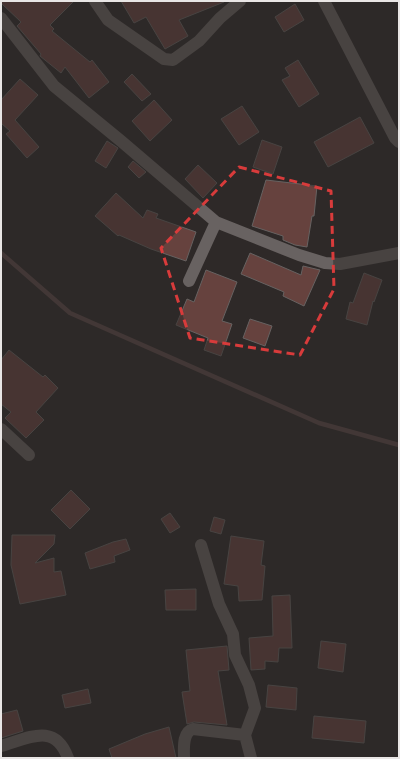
<svg xmlns="http://www.w3.org/2000/svg" width="400" height="759" font-family="'Golos Text',sans-serif">
<style>
.lines{fill:none;stroke-linecap:round;stroke-linejoin:round}
.stream{stroke:#5c4848;stroke-width:4.5}
.building{fill:#66423e;stroke:#676261}
.street{stroke:#686261;stroke-width:12}
.marked{fill:none;stroke:#d83b3b;stroke-width:3;stroke-dasharray:8 5;stroke-linejoin:round}
</style>
<rect width="100%" height="100%" fill="#2e2928"/>
<g class="lines">
<path class="stream" d="M 1,253 L 70,313 L 319,423 L 399,445"/>
</g>
<path class="building" d="M 1,1 L 74,1 L 50,25 L 54,29 L 52,31 L 90,62 L 92,60 L 109,82 L 89,98 L 65,67 L 61,73 L 40,56 L 41,54 L 17,26 L 21,22 L 1,3 Z
M 121,1 L 224,1 L 224,2 L 179,20 L 188,36 L 165,49 L 146,17 L 134,23 Z
M 295,4 L 304,20 L 284,32 L 275,17 Z
M 298,60 L 319,94 L 299,107 L 282,80 L 290,76 L 285,68 Z
M 132,74 L 151,94 L 142,101 L 124,82 Z
M 20,79 L 38,95 L 15,120 L 39,147 L 27,158 L 6,134 L 10,131 L 1,123 L 1,100 Z
M 154,100 L 172,120 L 150,141 L 132,121 Z
M 242,106 L 259,132 L 239,145 L 221,119 Z
M 360,117 L 374,143 L 328,167 L 314,142 Z
M 262,140 L 282,147 L 273,174 L 253,167 Z
M 107,141 L 118,148 L 106,168 L 95,161 Z
M 133,161 L 146,172 L 139,178 L 128,167 Z
M 198,165 L 217,183 L 203,198 L 185,179 Z
M 266,180 L 317,186 L 314,216 L 312,216 L 307,247 L 295,245 L 283,240 L 283,236 L 252,226 Z
M 116,193 L 143,218 L 147,210 L 158,214 L 156,218 L 196,232 L 186,261 L 151,249 L 119,235 L 118,236 L 95,216 Z
M 250,253 L 301,275 L 303,266 L 320,270 L 304,306 L 283,296 L 284,292 L 241,274 Z
M 206,270 L 237,282 L 222,321 L 232,324 L 221,356 L 204,350 L 208,338 L 176,325 L 187,299 L 194,302 Z
M 364,273 L 382,280 L 374,302 L 373,301 L 367,325 L 346,319 L 350,302 L 353,303 Z
M 250,319 L 272,326 L 265,346 L 243,338 Z
M 9,350 L 43,377 L 45,375 L 58,388 L 36,412 L 44,420 L 26,438 L 5,418 L 11,412 L 1,404 L 1,360 Z
M 71,490 L 90,509 L 70,529 L 51,510 Z
M 170,513 L 180,527 L 170,533 L 161,519 Z
M 214,517 L 225,520 L 221,534 L 210,531 Z
M 12,535 L 55,535 L 54,544 L 35,563 L 54,558 L 54,572 L 61,571 L 66,595 L 20,604 L 11,565 Z
M 231,536 L 264,541 L 261,565 L 265,566 L 262,600 L 239,601 L 238,586 L 224,584 Z
M 126,539 L 130,550 L 114,556 L 115,562 L 90,569 L 85,553 L 113,542 Z
M 196,589 L 196,610 L 166,610 L 165,590 Z
M 290,595 L 292,648 L 279,648 L 278,662 L 265,661 L 265,669 L 251,670 L 249,638 L 273,636 L 272,596 Z
M 321,641 L 346,644 L 343,672 L 318,668 Z
M 227,646 L 229,670 L 218,671 L 227,725 L 194,722 L 187,724 L 182,692 L 190,691 L 186,650 Z
M 268,685 L 297,688 L 296,710 L 266,707 Z
M 88,689 L 91,703 L 65,708 L 62,695 Z
M 17,710 L 23,731 L 1,738 L 1,714 Z
M 314,716 L 366,721 L 364,743 L 312,738 Z
M 169,727 L 176,758 L 112,758 L 109,749 L 145,734 Z"/>
<g class="lines">
<path class="street" d="M 95,1 L 108,20 L 164,59 L 173,60 L 199,41 L 220,18 L 240,1
M 324,1 L 395,138 L 399,142
M 1,18 L 54,86 L 121,141 L 216,222 L 299,255 L 325,263 L 340,264 L 399,253
M 189,281 L 216,222
M 1,429 L 29,455
M 201,545 L 219,604 L 233,634 L 235,655 L 249,685 L 255,708 L 245,735
M 1,746 C 29,738 55,722 68,758
M 184,758 C 184,749 182,732 193,729 L 245,735 L 251,758"/>
</g>
<path d="M0 0H400V759H0ZM 239,167 L 331,191 L 334,289 L 300,355 L 190,338 L 161,248 Z" fill="#2e2928" fill-opacity=".55" fill-rule="evenodd"/>
<path class="marked" d="M 239,167 L 331,191 L 334,289 L 300,355 L 190,338 L 161,248 Z"/>
<rect width="400" height="759" fill="none" stroke="#e9e6e5" stroke-width="4"/>
</svg>
